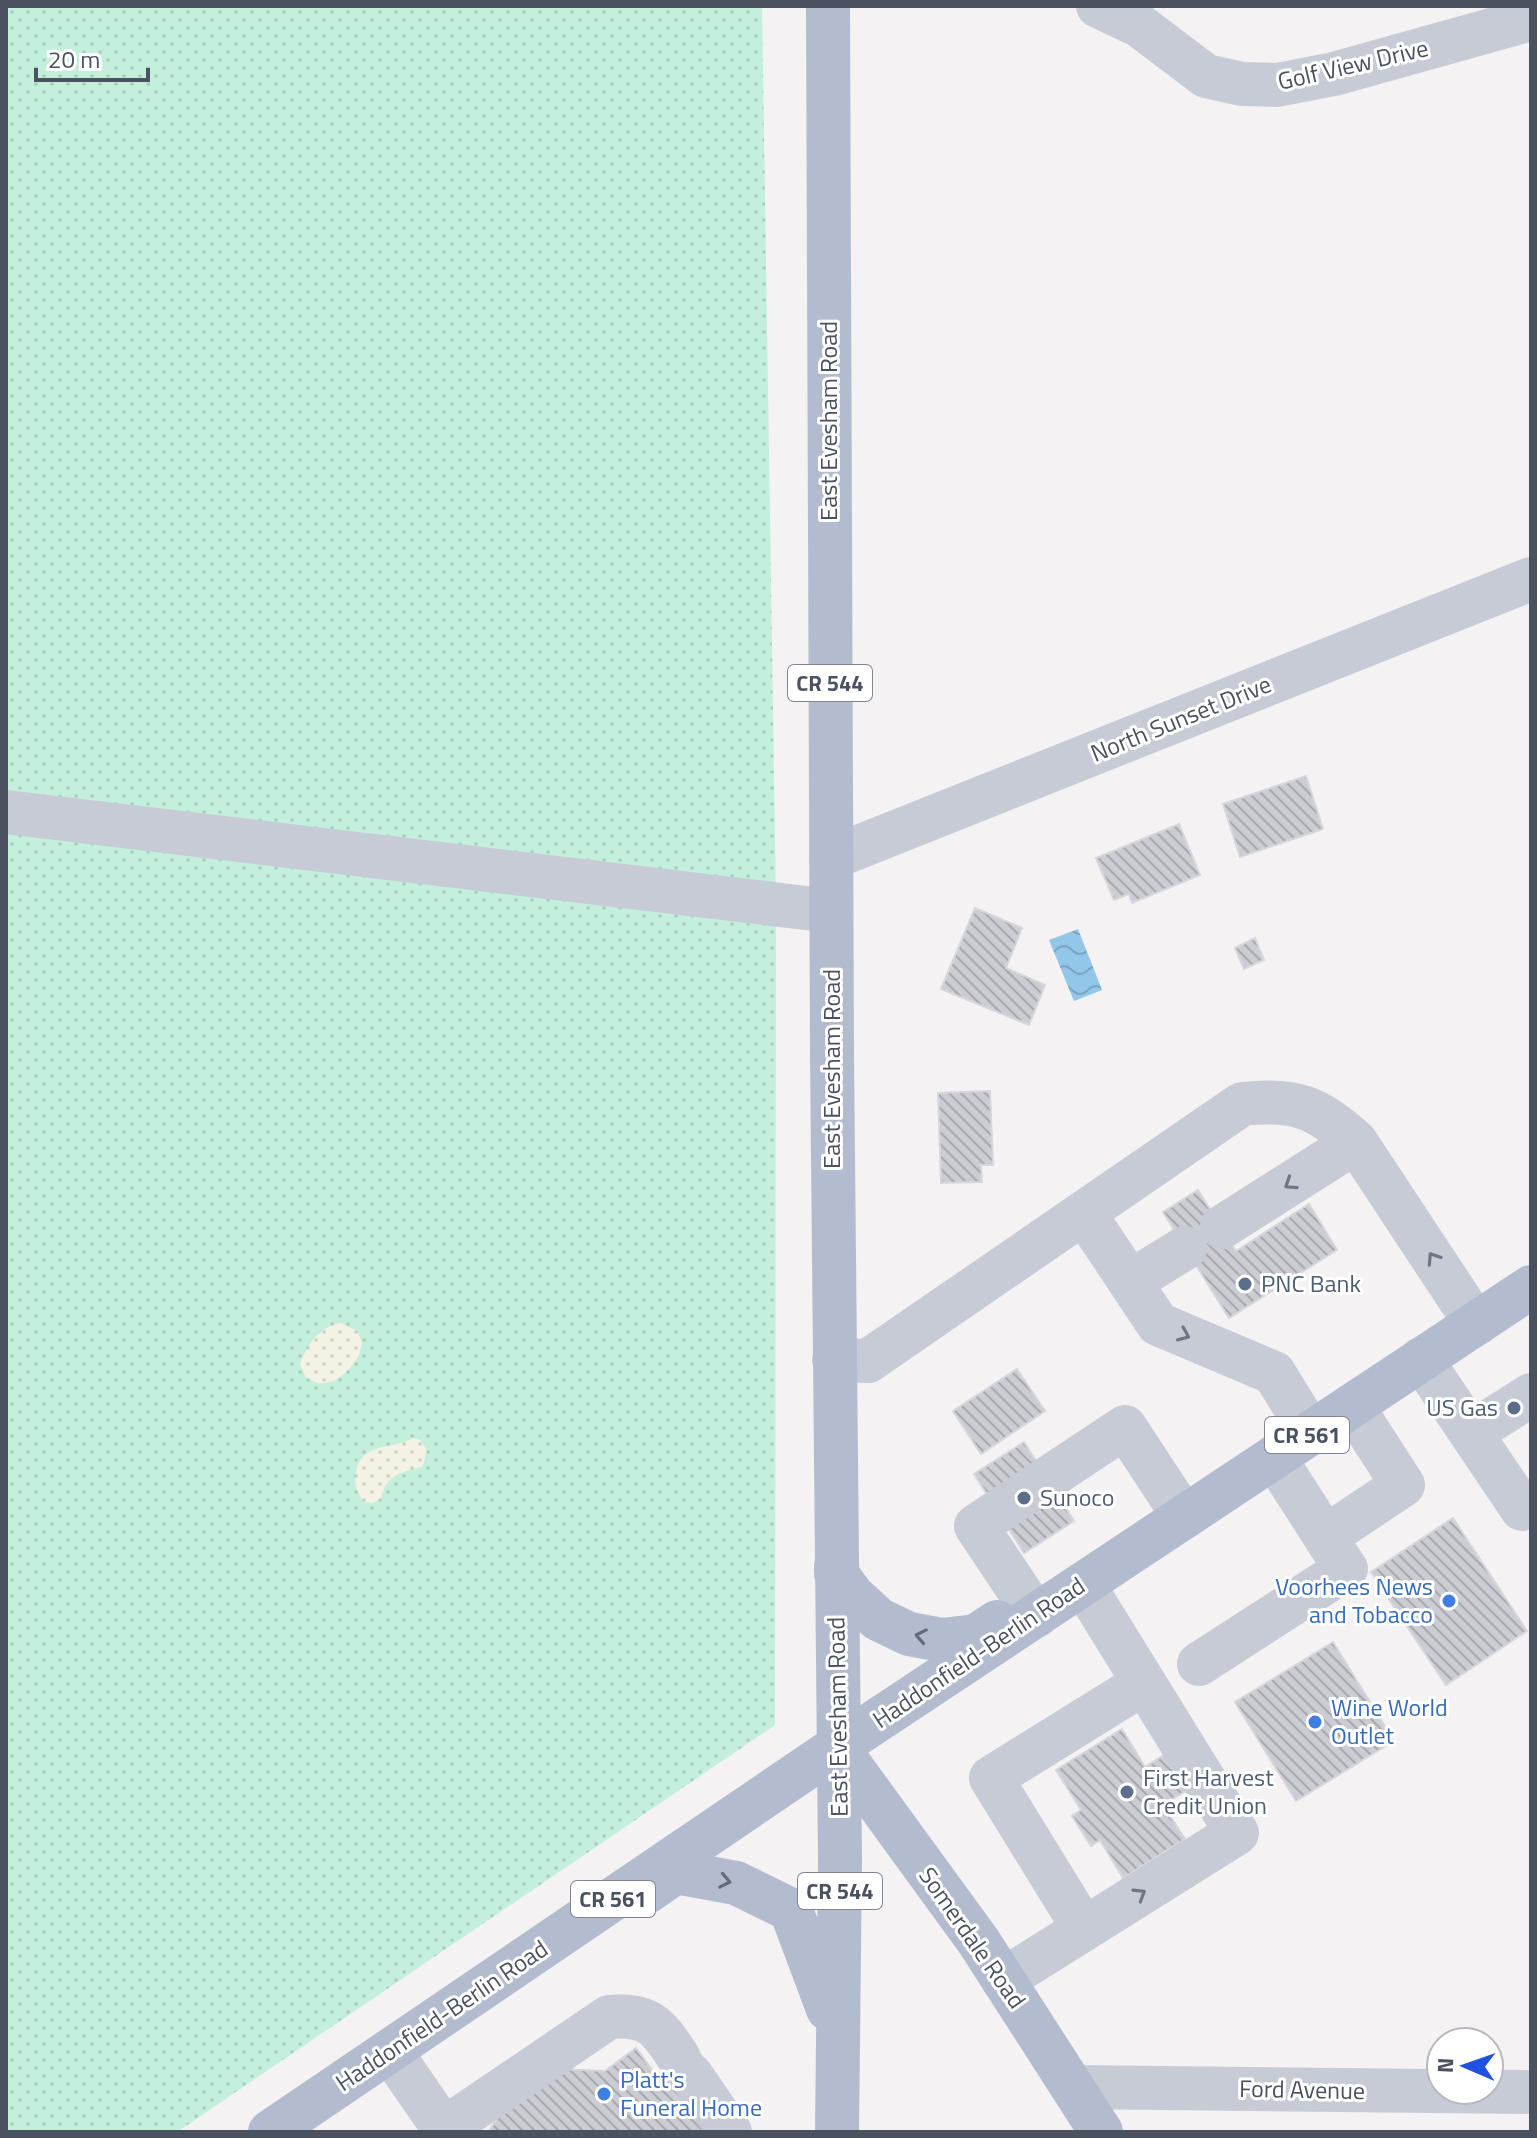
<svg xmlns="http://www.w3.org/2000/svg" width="1537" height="2138" font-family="'Titillium Web',sans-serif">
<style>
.grass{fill:url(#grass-dots)}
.sand{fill:url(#sand-dots)}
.water{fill:url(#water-waves)}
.building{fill:url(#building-back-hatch);stroke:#d6d7dd;stroke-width:2}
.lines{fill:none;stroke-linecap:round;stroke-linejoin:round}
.minor{stroke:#c6cbd6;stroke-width:44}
.major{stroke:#b3bccf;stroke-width:44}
.oneway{stroke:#6f7683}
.oneway2{stroke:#646c7b}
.service-dot{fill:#5c6f8a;stroke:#fff;stroke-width:3}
.shop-dot{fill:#3f7fe0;stroke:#fff;stroke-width:3}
.labels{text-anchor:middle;stroke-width:6;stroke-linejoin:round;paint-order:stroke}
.shield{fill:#fff;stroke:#80858f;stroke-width:2}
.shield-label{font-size:22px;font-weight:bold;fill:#4a515f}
.street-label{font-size:24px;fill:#4a515f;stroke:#fff}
.service-label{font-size:24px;fill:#4e5e75;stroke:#fff;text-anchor:start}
.shop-label{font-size:24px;fill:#366cbe;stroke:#fff;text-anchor:start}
</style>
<defs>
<pattern id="grass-dots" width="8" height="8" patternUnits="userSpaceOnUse" patternTransform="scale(2)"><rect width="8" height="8" fill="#c3efdc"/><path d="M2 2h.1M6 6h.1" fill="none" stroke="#a9cfbf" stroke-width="1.8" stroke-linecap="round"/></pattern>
<pattern id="sand-dots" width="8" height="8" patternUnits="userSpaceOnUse" patternTransform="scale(2)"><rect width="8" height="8" fill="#f4f2e4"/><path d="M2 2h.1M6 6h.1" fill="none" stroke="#d3d1c6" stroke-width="1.8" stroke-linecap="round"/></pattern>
<pattern id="water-waves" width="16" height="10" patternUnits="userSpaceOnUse" patternTransform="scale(2)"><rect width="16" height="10" fill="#92c7ea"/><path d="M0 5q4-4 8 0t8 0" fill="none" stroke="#79a4c1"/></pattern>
<pattern id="building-back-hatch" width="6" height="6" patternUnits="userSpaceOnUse" patternTransform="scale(2)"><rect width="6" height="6" fill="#cccdd4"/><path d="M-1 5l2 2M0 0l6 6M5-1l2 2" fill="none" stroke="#a8a9af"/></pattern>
</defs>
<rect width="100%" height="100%" fill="#f4f2f2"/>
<path class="grass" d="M 6,6 L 762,6 L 776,905 L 775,1725 L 177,2132 L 6,2132 Z"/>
<path class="sand" d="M 341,1323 L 357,1331 L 362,1342 C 361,1360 340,1386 318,1383 C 314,1382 310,1379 306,1378 L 300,1364 C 307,1345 320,1326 341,1323 Z
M 413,1438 L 420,1440 L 427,1450 L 423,1466 C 401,1473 386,1474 381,1499 L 373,1503 L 364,1502 C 357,1492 354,1485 356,1472 C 361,1442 392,1450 413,1438 Z"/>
<path class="water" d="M 1078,929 L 1102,990 L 1074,1001 L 1049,940 Z"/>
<path class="building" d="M 1306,776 L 1323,829 L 1240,857 L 1223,804 Z
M 1179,824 L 1200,875 L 1132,903 L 1129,894 L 1114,900 L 1096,858 Z
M 975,908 L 1022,928 L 1006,968 L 1045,985 L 1029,1025 L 941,989 Z
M 1255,938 L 1264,960 L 1244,969 L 1235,948 Z
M 990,1091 L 993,1165 L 981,1165 L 982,1182 L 941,1183 L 938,1093 Z
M 1198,1190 L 1236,1251 L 1309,1204 L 1337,1250 L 1229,1318 L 1163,1212 Z
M 1017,1369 L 1045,1411 L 981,1454 L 953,1411 Z
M 1024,1442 L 1074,1521 L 1024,1553 L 974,1474 Z
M 1453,1518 L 1527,1631 L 1446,1685 L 1371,1572 Z
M 1333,1642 L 1394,1741 L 1296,1801 L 1235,1702 Z
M 1122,1729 L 1145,1767 L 1181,1744 L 1204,1780 L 1163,1805 L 1185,1839 L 1123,1878 L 1100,1840 L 1091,1846 L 1072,1816 L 1081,1810 L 1056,1770 Z
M 694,2046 L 707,2063 L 708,2132 L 488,2132 L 507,2104 L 558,2069 L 605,2071 L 636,2048 L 656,2075 Z"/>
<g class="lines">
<path class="minor" d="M 1098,6 L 1140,26 L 1206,76 L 1242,84 L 1277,85 L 1334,74 L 1531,19
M 6,812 L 831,911
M 831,858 L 1531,579
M 1084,1213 L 1158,1324 L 1274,1373 L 1311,1433
M 1222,1227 L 1356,1142
M 1130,1282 L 1185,1248
M 1421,1359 L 1522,1509 L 1531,1502
M 834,1360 L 868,1361 L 1242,1104 C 1295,1098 1317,1107 1356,1142 L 1476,1324
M 1471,1433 L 1531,1395
M 1274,1457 L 1340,1560
M 1036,1616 L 976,1526 L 1125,1427 L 1184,1517
M 1199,1664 L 1346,1569 L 1325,1537 L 1403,1485 L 1352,1406
M 1084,1929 L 991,1778 L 1144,1683
M 1003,1980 L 1237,1833 L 1083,1584
M 390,2051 L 446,2132
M 691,2075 L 730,2132
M 1073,2087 L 1531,2092
M 444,2129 L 609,2017 C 650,2014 658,2026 679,2058"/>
<path class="major" d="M 828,6 L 832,1055 L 840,1861 L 837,2132
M 836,1566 L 836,1573 L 853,1596 L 878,1619 L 909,1634 L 942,1640 L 976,1636 L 997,1622
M 837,1747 L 979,1942 L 1101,2132
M 647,1892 L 676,1872 L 736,1883 L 791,1910 L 828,2009
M 270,2132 L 837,1747 L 1531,1287"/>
</g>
<defs><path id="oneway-chevron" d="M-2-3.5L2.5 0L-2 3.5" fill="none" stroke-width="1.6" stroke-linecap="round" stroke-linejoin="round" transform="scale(2)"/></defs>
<g class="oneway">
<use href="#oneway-chevron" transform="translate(1290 1184) rotate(147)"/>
<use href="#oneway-chevron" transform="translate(1433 1258) rotate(-123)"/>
<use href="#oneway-chevron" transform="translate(1184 1335) rotate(23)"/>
<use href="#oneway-chevron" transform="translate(1140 1894) rotate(-32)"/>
</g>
<g class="oneway2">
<use href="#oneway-chevron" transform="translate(921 1636) rotate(-169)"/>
<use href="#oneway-chevron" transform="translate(725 1881) rotate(11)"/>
</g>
<g class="service-dot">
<circle cx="1245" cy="1284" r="8"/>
<circle cx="1514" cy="1408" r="8"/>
<circle cx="1024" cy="1498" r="8"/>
<circle cx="1127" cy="1792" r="8"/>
</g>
<g class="shop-dot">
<circle cx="1449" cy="1601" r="8"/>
<circle cx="1315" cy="1722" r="8"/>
<circle cx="604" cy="2094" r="8"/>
</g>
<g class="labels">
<g class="shield">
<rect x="788" y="665" width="84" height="36" rx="6"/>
<rect x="1265" y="1417" width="84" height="36" rx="6"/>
<rect x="798" y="1873" width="84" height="36" rx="6"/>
<rect x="571" y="1881" width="84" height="36" rx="6"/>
</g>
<g class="shield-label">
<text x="830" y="691">CR 544</text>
<text x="1307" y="1443">CR 561</text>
<text x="840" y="1899">CR 544</text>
<text x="613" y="1907">CR 561</text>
</g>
<g class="street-label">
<text transform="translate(1353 65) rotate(-13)" y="8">Golf View Drive</text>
<text transform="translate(829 421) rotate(-90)" y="8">East Evesham Road</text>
<text transform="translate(1181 719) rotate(-22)" y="8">North Sunset Drive</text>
<text transform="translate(832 1069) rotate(-90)" y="8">East Evesham Road</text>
<text transform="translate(979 1653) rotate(-34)" y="8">Haddonfield-Berlin Road</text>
<text transform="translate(838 1717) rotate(-91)" y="8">East Evesham Road</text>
<text transform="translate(972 1938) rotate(55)" y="8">Somerdale Road</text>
<text transform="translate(442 2016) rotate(-34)" y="8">Haddonfield-Berlin Road</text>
<text transform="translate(1302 2090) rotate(1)" y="8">Ford Avenue</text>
</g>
<g class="service-label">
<text x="1261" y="1292">PNC Bank</text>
<text x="1498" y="1416" text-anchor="end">US Gas</text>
<text x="1040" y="1506">Sunoco</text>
<text x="1143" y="1786">First Harvest<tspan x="1143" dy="28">Credit Union</tspan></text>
</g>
<g class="shop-label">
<text x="1433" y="1595" text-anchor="end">Voorhees News<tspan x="1433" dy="28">and Tobacco</tspan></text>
<text x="1331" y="1716">Wine World<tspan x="1331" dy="28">Outlet</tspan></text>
<text x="620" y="2088">Platt's<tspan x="620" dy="28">Funeral Home</tspan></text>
</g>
</g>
<rect width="1537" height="2138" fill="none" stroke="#4a515f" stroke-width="16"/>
<g transform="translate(1465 2066) rotate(272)"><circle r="38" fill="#ffffff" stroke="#b7b9bf" stroke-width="2"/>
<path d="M0-6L14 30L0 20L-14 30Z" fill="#2151df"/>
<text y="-12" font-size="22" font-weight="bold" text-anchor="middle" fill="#4a515f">N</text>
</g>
<path d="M36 68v12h112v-12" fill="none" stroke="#4a515f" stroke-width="4"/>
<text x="48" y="68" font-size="24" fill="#4a515f" stroke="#ffffff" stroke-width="6" paint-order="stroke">20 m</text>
</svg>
